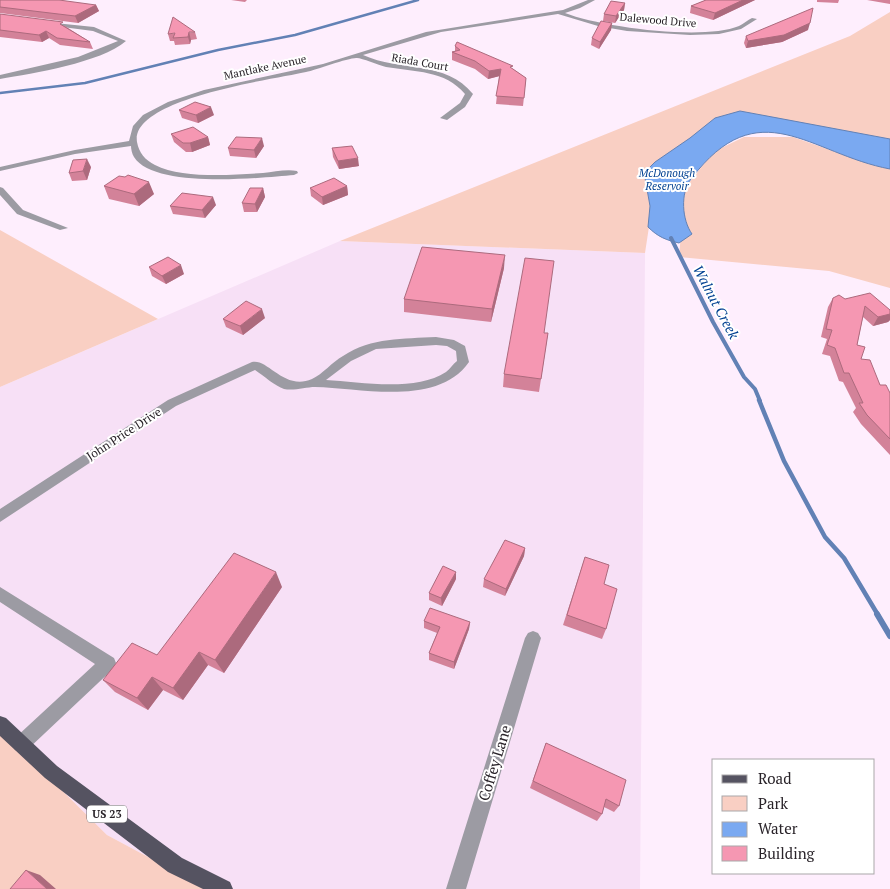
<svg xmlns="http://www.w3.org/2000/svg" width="890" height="889" font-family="'PT Serif',serif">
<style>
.built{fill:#f7e0f6}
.green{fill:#f9cfc3}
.water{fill:#7aa9f1;stroke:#6281b5}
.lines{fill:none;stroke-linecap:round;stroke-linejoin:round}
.stream-far3{stroke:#6281b5;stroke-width:2.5}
.stream-far2{stroke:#6281b5;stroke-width:4}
.stream-far1{stroke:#6281b5;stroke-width:4.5}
.stream{stroke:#6281b5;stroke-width:6}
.minor{fill:#9c9ba3;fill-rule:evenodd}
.major{fill:#555361;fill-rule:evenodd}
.wall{fill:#d38299}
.shaded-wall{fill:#ac6a7d}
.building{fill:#f597b2;stroke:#ac6a7d}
.labels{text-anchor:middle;stroke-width:4;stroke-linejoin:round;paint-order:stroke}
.far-street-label{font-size:11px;fill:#292329;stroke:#fff}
.far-water-label{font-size:11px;font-style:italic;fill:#004091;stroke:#fff}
.shield{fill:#fff;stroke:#696569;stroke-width:1}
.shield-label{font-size:11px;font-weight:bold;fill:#292329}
.street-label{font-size:12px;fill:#292329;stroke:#fff}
.water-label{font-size:14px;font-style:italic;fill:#004091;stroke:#fff}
.near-street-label{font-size:15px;fill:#292329;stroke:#fff}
</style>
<rect width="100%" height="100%" fill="#feeefd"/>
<path class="built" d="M 340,241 L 645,253 L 640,889 L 208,889 L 107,835 L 0,729 L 0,387 Z"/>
<path class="green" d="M 890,12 L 890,139 L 777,120 L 657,174 L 645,253 L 340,241 L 850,36 Z
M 744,137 L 793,137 L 856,159 L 890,165 L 890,288 L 829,271 L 679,257 L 685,188 L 713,152 Z
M 0,230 L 158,319 L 0,387 Z
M 0,729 L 107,835 L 208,889 L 0,889 Z"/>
<path class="water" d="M 740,111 L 890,139 L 890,169 C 810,154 759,89 691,179 C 680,193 682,220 692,234 L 679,243 C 666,240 658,237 648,227 L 650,206 L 645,178 L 646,171 L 655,162 L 690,138 L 715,118 Z"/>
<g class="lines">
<path class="stream-far3" d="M 0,93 L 85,83 L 218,50 L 295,35 L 418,0"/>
<path class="stream-far2" d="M 671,238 L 713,322 L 744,377 L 755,389 L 760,401"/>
<path class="stream-far1" d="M 759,400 L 784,461 L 825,537 L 844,558 L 878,615"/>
<path class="stream" d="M 877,614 L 890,636"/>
<path class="minor" d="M 588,0 L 595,0 L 580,8 L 565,13 C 601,27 703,41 739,26 C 743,24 748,20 752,18 L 757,19 L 741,29 L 719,34 L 690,35 L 627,31 L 598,26 L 558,14 L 441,32 L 363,55 C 400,72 446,60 473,94 L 465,107 L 447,120 L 440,118 L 460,103 L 465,94 C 445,70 415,72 386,67 C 378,65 362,58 357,58 C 350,57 316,70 306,72 C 276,79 130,98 137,142 C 139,153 145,160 155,165 C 182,179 233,175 263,173 C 274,172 286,169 297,171 L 298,173 L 294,175 C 260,178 154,189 134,157 C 132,154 131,149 131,146 L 75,154 L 0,171 L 0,167 L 75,150 L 129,141 L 133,126 L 143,115 L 168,102 L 204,90 L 323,64 L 426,32 L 563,10 Z
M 45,22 L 94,27 L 126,41 C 100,63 34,73 0,79 L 0,75 L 78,57 L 118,41 L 93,31 L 47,25 Z
M 0,187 L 3,188 L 23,210 L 68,228 L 60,230 L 17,214 L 0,195 Z
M 436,337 L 454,340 L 465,346 L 469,362 C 438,407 361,388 315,387 C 306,387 294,391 284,389 C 275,386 264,376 255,370 L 176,406 L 0,522 L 0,509 L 168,400 L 252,362 C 268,358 284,391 312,379 C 323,374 332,362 343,356 C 372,337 403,339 436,337 ZM 436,345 L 447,346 L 456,351 L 457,361 C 453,364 450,369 446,372 C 416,392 360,382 326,380 L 351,361 L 376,349 Z
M 0,587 L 114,658 L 116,663 L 114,668 L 27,750 L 21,753 L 15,750 L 12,744 L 15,738 L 95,664 L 0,602 Z
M 533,631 L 538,633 L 541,638 L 466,889 L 446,889 L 525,638 L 528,633 Z"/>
<path class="major" d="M 0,716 L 6,718 L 57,766 L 182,858 L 230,882 L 233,889 L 203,889 L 168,872 L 45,778 L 0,736 Z"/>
</g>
<path class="wall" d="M 0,0 L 96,5 L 99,11 L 78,23 L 0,13 Z
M 231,0 L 247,0 L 245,2 Z
M 706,0 L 755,0 L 713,20 L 690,13 L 691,6 Z
M 817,0 L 839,0 L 838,3 L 817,2 Z
M 867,0 L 890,0 L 890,4 Z
M 625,3 L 624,10 L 615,23 L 603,21 L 604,14 Z
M 0,14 L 65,26 L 90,42 L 93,49 L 60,45 L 49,38 L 42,42 L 0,37 Z
M 612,23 L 611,30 L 599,49 L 591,45 L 592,38 Z
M 808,30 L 782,42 L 746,48 L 744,43 L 746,36 Z
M 195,32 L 197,39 L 191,40 L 190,44 L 175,45 L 174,41 L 170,41 L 168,34 Z
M 455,46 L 513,69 L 526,78 L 523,106 L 496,104 L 499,76 L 488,79 L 475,69 L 452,60 L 452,52 L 455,51 Z
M 179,110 L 214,115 L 198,123 L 182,118 Z
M 171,134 L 208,137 L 210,145 L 192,152 L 186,152 L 174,142 Z
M 264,146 L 256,158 L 230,156 L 228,148 Z
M 332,148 L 359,166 L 339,169 L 333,157 Z
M 91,167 L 87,180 L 72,181 L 69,173 Z
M 125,177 L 154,194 L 139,206 L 109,199 L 104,186 Z
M 347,186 L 348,195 L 323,205 L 311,196 L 310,188 Z
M 263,188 L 265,197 L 257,212 L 244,212 L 242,203 Z
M 216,205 L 205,218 L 173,214 L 170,206 Z
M 149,267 L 184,274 L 166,284 L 152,276 Z
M 504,268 L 491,322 L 404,312 L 404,299 Z
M 833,298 L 845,299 L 890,310 L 890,320 L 888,322 L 873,326 L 863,317 L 857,345 L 861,359 L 880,385 L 890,393 L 890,455 L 861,424 L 853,412 L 856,408 L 843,382 L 839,381 L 830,356 L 822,354 L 827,339 L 821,337 L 828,307 Z
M 265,318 L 243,335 L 226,327 L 223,319 Z
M 544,333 L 548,333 L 539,392 L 503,387 L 504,374 Z
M 525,548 L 524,556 L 505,596 L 483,587 L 484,579 Z
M 585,557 L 604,584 L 606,629 L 602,639 L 563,625 Z
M 456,579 L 442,606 L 429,600 L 429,593 Z
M 282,587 L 224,673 L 208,665 L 183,700 L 163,690 L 148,710 L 115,692 L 103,680 L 157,655 Z
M 424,621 L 470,622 L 469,629 L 454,669 L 429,660 L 429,653 L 437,633 L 424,628 Z
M 546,743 L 619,806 L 614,812 L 604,807 L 602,814 L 597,821 L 530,788 Z"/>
<path class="shaded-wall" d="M 743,0 L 755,0 L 713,20 L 715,13 Z
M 625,3 L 624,10 L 615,23 L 616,16 Z
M 96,5 L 99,11 L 78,23 L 75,16 Z
M 612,23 L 611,30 L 599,49 L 600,42 Z
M 810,23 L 808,30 L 782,42 L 746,48 L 748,41 Z
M 46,31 L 49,38 L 42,42 L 39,35 Z
M 189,32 L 191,40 L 190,44 L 188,37 Z
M 501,69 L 500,76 L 488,79 L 489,71 Z
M 211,107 L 214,115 L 198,123 L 196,115 Z
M 208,137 L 210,145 L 192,152 L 190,143 Z
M 262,138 L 264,146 L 256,158 L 254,150 Z
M 358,158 L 359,166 L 339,169 L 338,161 Z
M 87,159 L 91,167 L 87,180 L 83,171 Z
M 149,182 L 154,194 L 139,206 L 134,194 Z
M 347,186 L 348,195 L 323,205 L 322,197 Z
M 263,188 L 265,197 L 257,212 L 255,204 Z
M 213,197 L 216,205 L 205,218 L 202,210 Z
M 505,255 L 504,268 L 491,322 L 492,309 Z
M 181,265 L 184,274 L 166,284 L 162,276 Z
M 262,309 L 265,318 L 243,335 L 240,326 Z
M 890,314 L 890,320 L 888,322 L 873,326 L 878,317 Z
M 525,548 L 524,556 L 505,596 L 506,589 Z
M 276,572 L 282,587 L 224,673 L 215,660 Z
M 456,572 L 456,579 L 442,606 L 441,598 Z
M 470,622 L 469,629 L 454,669 L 454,662 Z
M 199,652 L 208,665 L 183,700 L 173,688 Z
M 152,677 L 163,690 L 148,710 L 137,698 Z
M 26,870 L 40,875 L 56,889 L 47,889 Z"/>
<path class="building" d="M 0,0 L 59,0 L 96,5 L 75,16 L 0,7 Z
M 706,0 L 743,0 L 715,13 L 691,6 Z
M 611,1 L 625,3 L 616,16 L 604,14 Z
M 813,8 L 810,23 L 784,35 L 748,41 L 746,36 Z
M 0,14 L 63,22 L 60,24 L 90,42 L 57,38 L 46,31 L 39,35 L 0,30 Z
M 173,17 L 195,32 L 189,32 L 188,37 L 173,38 L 175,33 L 168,34 Z
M 601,21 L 612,23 L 600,42 L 592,38 Z
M 457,42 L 513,66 L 510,67 L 526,78 L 524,98 L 496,96 L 501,69 L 489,71 L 475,61 L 452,52 L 460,50 L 455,46 Z
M 195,102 L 211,107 L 196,115 L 179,110 Z
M 193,127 L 208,137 L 190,143 L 183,143 L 171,134 Z
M 236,137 L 262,138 L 254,150 L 228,148 Z
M 352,146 L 358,158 L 338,161 L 332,148 Z
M 87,159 L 83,171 L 69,173 L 73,160 Z
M 128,175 L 149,182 L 134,194 L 104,186 L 119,176 L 125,177 Z
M 334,178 L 347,186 L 322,197 L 310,188 Z
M 250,188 L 263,188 L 255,204 L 242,203 Z
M 182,193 L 213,197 L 202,210 L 170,206 Z
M 422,247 L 505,255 L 492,309 L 404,299 Z
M 168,257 L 181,265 L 162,276 L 149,267 Z
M 525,258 L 554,261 L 544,333 L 548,333 L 541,379 L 504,374 Z
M 870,293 L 890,310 L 890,314 L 878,317 L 865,306 L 857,345 L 865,347 L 861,359 L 870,360 L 880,385 L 886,385 L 890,393 L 890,439 L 867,415 L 859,403 L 863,403 L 849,373 L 844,373 L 835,348 L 827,345 L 832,330 L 826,329 L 833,298 L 839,295 L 845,299 Z
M 246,301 L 262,309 L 240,326 L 223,319 Z
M 505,540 L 525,548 L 506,589 L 484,579 Z
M 234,553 L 276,572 L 215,660 L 199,652 L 173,688 L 152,677 L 137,698 L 103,680 L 132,643 L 157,655 Z
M 585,557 L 609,565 L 604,584 L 617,589 L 606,629 L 567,615 Z
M 443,566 L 456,572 L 441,598 L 429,593 Z
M 430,608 L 470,622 L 454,662 L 429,653 L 440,627 L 424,621 Z
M 546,743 L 626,780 L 619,806 L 606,799 L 602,814 L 533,781 Z
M 26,870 L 47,889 L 10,889 Z"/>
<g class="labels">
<g class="far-street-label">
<text transform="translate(658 20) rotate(5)" y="4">Dalewood Drive</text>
<text transform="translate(420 62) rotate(10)" y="4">Riada Court</text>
<text transform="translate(265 67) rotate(-12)" y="4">Mantlake Avenue</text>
</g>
<g class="far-water-label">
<text x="667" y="177">McDonough<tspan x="667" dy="13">Reservoir</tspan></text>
</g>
<rect class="shield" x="87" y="805.5" width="40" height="17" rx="4"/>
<g class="shield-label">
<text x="107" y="818">US 23</text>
</g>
<g class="street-label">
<text transform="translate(124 434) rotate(-33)" y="4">John Price Drive</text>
</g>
<g class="water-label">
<text transform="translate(716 302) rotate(62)" y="5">Walnut Creek</text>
</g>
<g class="near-street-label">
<text transform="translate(495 763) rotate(-73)" y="5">Coffey Lane</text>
</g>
</g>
<rect x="712" y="759" width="162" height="115" fill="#ffffff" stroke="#a9a7a9"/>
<rect x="722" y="775" width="25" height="8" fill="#555361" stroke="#a9a7a9"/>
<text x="758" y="784" font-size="15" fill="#292329">Road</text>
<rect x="722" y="796" width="25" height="15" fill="#f9cfc3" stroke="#a9a7a9"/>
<text x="758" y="809" font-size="15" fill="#292329">Park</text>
<rect x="722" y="822" width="25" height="15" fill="#7aa9f1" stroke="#a9a7a9"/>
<text x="758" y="834" font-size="15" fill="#292329">Water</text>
<rect x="722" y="846" width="25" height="15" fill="#f597b2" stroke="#a9a7a9"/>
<text x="758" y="859" font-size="15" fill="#292329">Building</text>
</svg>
